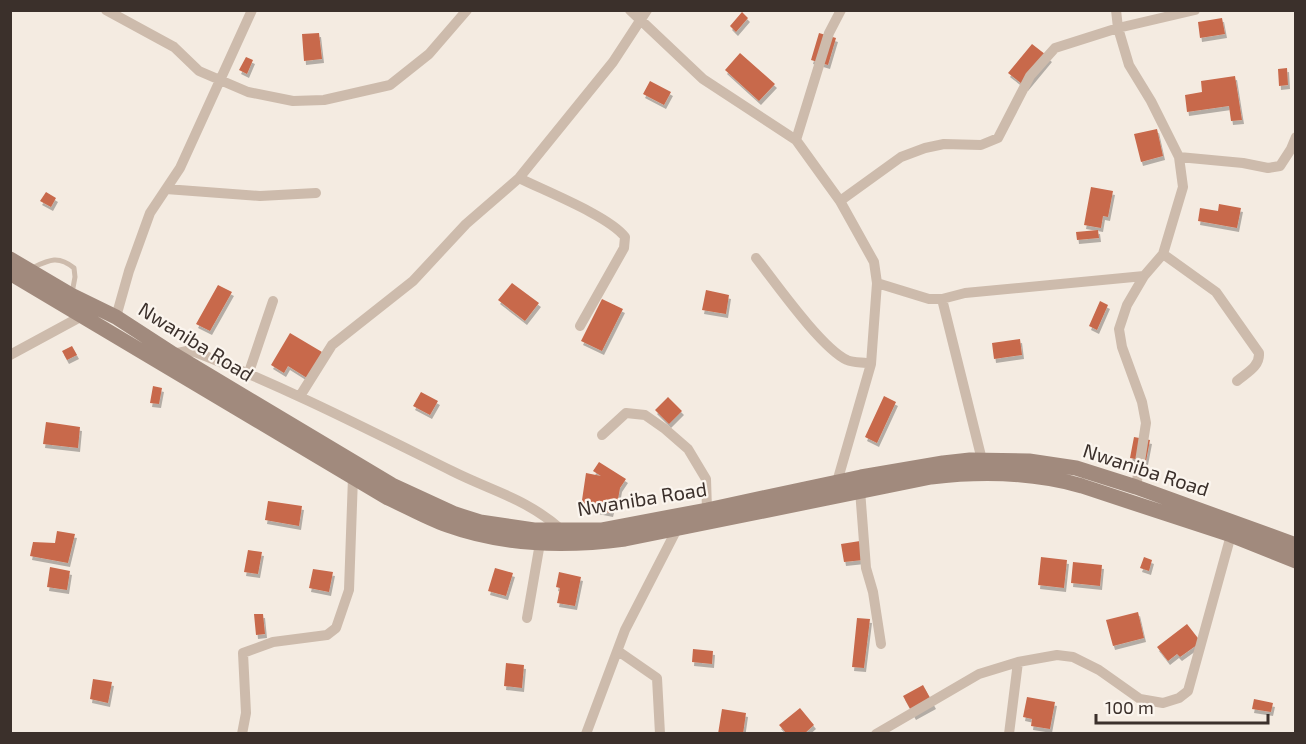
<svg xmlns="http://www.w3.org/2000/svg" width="1306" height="744" font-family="'Exo 2',sans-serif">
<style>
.building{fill:#c8694b;filter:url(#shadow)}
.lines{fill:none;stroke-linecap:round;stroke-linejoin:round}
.lane{stroke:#cdbbac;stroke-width:5}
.street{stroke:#cdbbac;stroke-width:10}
.secondary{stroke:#a18a7d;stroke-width:15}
.labels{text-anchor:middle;stroke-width:4.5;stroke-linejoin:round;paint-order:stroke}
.street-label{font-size:20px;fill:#3b302b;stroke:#fbf5ee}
</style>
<defs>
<filter id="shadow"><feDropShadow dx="2" dy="4" stdDeviation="0" flood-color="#0004"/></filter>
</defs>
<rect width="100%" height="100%" fill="#f4ebe1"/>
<path class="building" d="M 742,12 L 748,18 L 736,32 L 730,26 Z
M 1222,18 L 1225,34 L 1200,38 L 1198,22 Z
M 319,33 L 322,59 L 304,61 L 302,34 Z
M 819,33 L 836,38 L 828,65 L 811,60 Z
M 1032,44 L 1050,58 L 1026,87 L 1008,73 Z
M 740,53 L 775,84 L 759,101 L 725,70 Z
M 246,57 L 253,60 L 247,74 L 239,70 Z
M 1287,68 L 1288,85 L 1279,86 L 1278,69 Z
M 1235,76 L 1242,120 L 1231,121 L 1229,106 L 1187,112 L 1185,95 L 1202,92 L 1201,81 Z
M 650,81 L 671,92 L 664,105 L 643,94 Z
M 1157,129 L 1163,156 L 1141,162 L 1134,134 Z
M 1091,187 L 1113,191 L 1108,217 L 1103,216 L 1101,228 L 1084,225 Z
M 46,192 L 56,198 L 51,207 L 40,201 Z
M 1219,204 L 1241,208 L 1237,228 L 1198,221 L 1200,208 L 1218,211 Z
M 1098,230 L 1099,238 L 1077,240 L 1076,232 Z
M 512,283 L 539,303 L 525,321 L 498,300 Z
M 218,285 L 232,292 L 210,331 L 196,324 Z
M 706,290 L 729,295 L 726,314 L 702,310 Z
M 602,299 L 623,309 L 602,351 L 581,341 Z
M 1100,301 L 1108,305 L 1097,330 L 1089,326 Z
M 290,333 L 322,352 L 307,378 L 288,366 L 284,373 L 271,365 Z
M 1020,339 L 1022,355 L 994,359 L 992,343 Z
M 72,346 L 77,355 L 67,360 L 62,351 Z
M 153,386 L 162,388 L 159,404 L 150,403 Z
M 421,392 L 438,401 L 430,415 L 413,406 Z
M 884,396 L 896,402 L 877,443 L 865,437 Z
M 668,397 L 682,411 L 669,424 L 655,410 Z
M 46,422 L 80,427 L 78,448 L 43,444 Z
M 1134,437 L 1150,440 L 1146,461 L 1130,458 Z
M 599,462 L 626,479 L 620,488 L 617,505 L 613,505 L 611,513 L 581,507 L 586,473 L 601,476 L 593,471 Z
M 268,501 L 302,506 L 299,526 L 265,520 Z
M 57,531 L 75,534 L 68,563 L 30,556 L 33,542 L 55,543 Z
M 860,541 L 863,560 L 844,562 L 841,544 Z
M 248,550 L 262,552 L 258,574 L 244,572 Z
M 1041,557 L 1067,560 L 1064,588 L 1038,585 Z
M 1144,557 L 1152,560 L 1149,571 L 1140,568 Z
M 1073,562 L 1102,565 L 1100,586 L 1071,583 Z
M 50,567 L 70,571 L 67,590 L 47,587 Z
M 495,568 L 513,573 L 506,596 L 488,591 Z
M 313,569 L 333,572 L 329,592 L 309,588 Z
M 559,572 L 581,577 L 575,606 L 557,603 L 560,588 L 556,587 Z
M 1138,612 L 1144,638 L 1113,646 L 1106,620 Z
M 254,614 L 263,614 L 265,634 L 256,635 Z
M 857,618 L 870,619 L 864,668 L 852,667 Z
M 1187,624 L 1201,642 L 1180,657 L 1177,654 L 1168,661 L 1157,647 Z
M 693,649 L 713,651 L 712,664 L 692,662 Z
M 506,663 L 524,665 L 522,688 L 504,686 Z
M 93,679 L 112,682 L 108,703 L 90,699 Z
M 923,685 L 934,705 L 914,716 L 903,696 Z
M 1027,697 L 1055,702 L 1050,729 L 1031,726 L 1032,719 L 1023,717 Z
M 1254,699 L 1273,703 L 1271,712 L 1252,709 Z
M 800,708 L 814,725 L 804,734 L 787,734 L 779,725 Z
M 722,709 L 746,713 L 743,734 L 718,734 Z"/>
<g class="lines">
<path class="lane" d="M 32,268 C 49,260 58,255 74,268 L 75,277 L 72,293"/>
<path class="street" d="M 106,10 L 174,47 L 199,71 L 248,92 L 293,101 L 324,100 L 390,85 L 429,54 L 467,10
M 630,10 L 703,79 L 796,140 L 840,201 L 874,262 L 877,283 L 871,364 L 837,482
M 1116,10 L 1118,28 L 1129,65 L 1151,101 L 1179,157 L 1183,187 L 1163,254 L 1144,276 L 1127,305 L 1119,329 L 1122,347 L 1142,402 L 1146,423 L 1136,487
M 796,140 L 829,33 L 841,10
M 1179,157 L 1243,163 L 1268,168 L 1280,166 L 1291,149 L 1296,137
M 519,178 C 545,191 609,216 625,237 L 624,248 L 580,326
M 166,189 L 260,196 L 316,193
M 840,201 L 901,157 L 925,148 L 944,144 L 981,145 L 998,138 L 1030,76 L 1055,48 L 1118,28 L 1195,10
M 1163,254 L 1216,292 L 1259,353 C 1260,367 1246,373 1237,381
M 756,258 C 775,282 821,348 847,360 C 854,363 864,362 871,364
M 877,283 L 929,299 L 942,299 L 965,293 L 1144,276
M 942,299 L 982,460
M 116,317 L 129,271 L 150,213 L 180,168 L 252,10
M 173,354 L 187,351 L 195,352 C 283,386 367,429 452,471 C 494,492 526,498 563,531
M 10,355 L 82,316
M 249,372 L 273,301
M 300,396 L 332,345 L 413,281 L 466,224 L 519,178 L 613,62 L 647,10
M 602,435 L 626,413 L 645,415 L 665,429 L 688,449 L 706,479 L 707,510
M 860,490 L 866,568 L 873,592 L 881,644
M 527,618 L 540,543
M 618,651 L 657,678 L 660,734
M 242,734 L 246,713 L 243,653 L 273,642 L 327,635 L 336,628 L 349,590 L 353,477
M 586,734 L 625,630 L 677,529
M 876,734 L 979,674 L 1018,662 L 1057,655 L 1073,657 L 1099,670 L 1140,699 L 1163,703 L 1179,698 L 1188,691 L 1231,535
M 1009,734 L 1018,662"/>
<path class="secondary" d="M 10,259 L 71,295 L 116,317 L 173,354 L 392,485 L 455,514 L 480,522 L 534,530 L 601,530 L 707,510 L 861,477 L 943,463 L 970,460 L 1029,461 L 1076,468 L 1136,487 L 1296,545
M 10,273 L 388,498 C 408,507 427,518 447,525 C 505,546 565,547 625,539 L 931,477 C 982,471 1033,472 1082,486 L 1231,535 L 1296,561"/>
</g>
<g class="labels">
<g class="street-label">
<text transform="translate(196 342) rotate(32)" y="7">Nwaniba Road</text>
<text transform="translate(1146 470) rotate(18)" y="7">Nwaniba Road</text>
<text transform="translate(642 499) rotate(-9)" y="7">Nwaniba Road</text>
</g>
</g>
<rect width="1306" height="744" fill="none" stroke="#3b302b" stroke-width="24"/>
<path d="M1096 714v9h172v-9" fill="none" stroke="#3b302b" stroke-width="3"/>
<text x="1105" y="714" font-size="18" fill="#3b302b" stroke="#fbf5ee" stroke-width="4.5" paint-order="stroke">100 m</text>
</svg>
